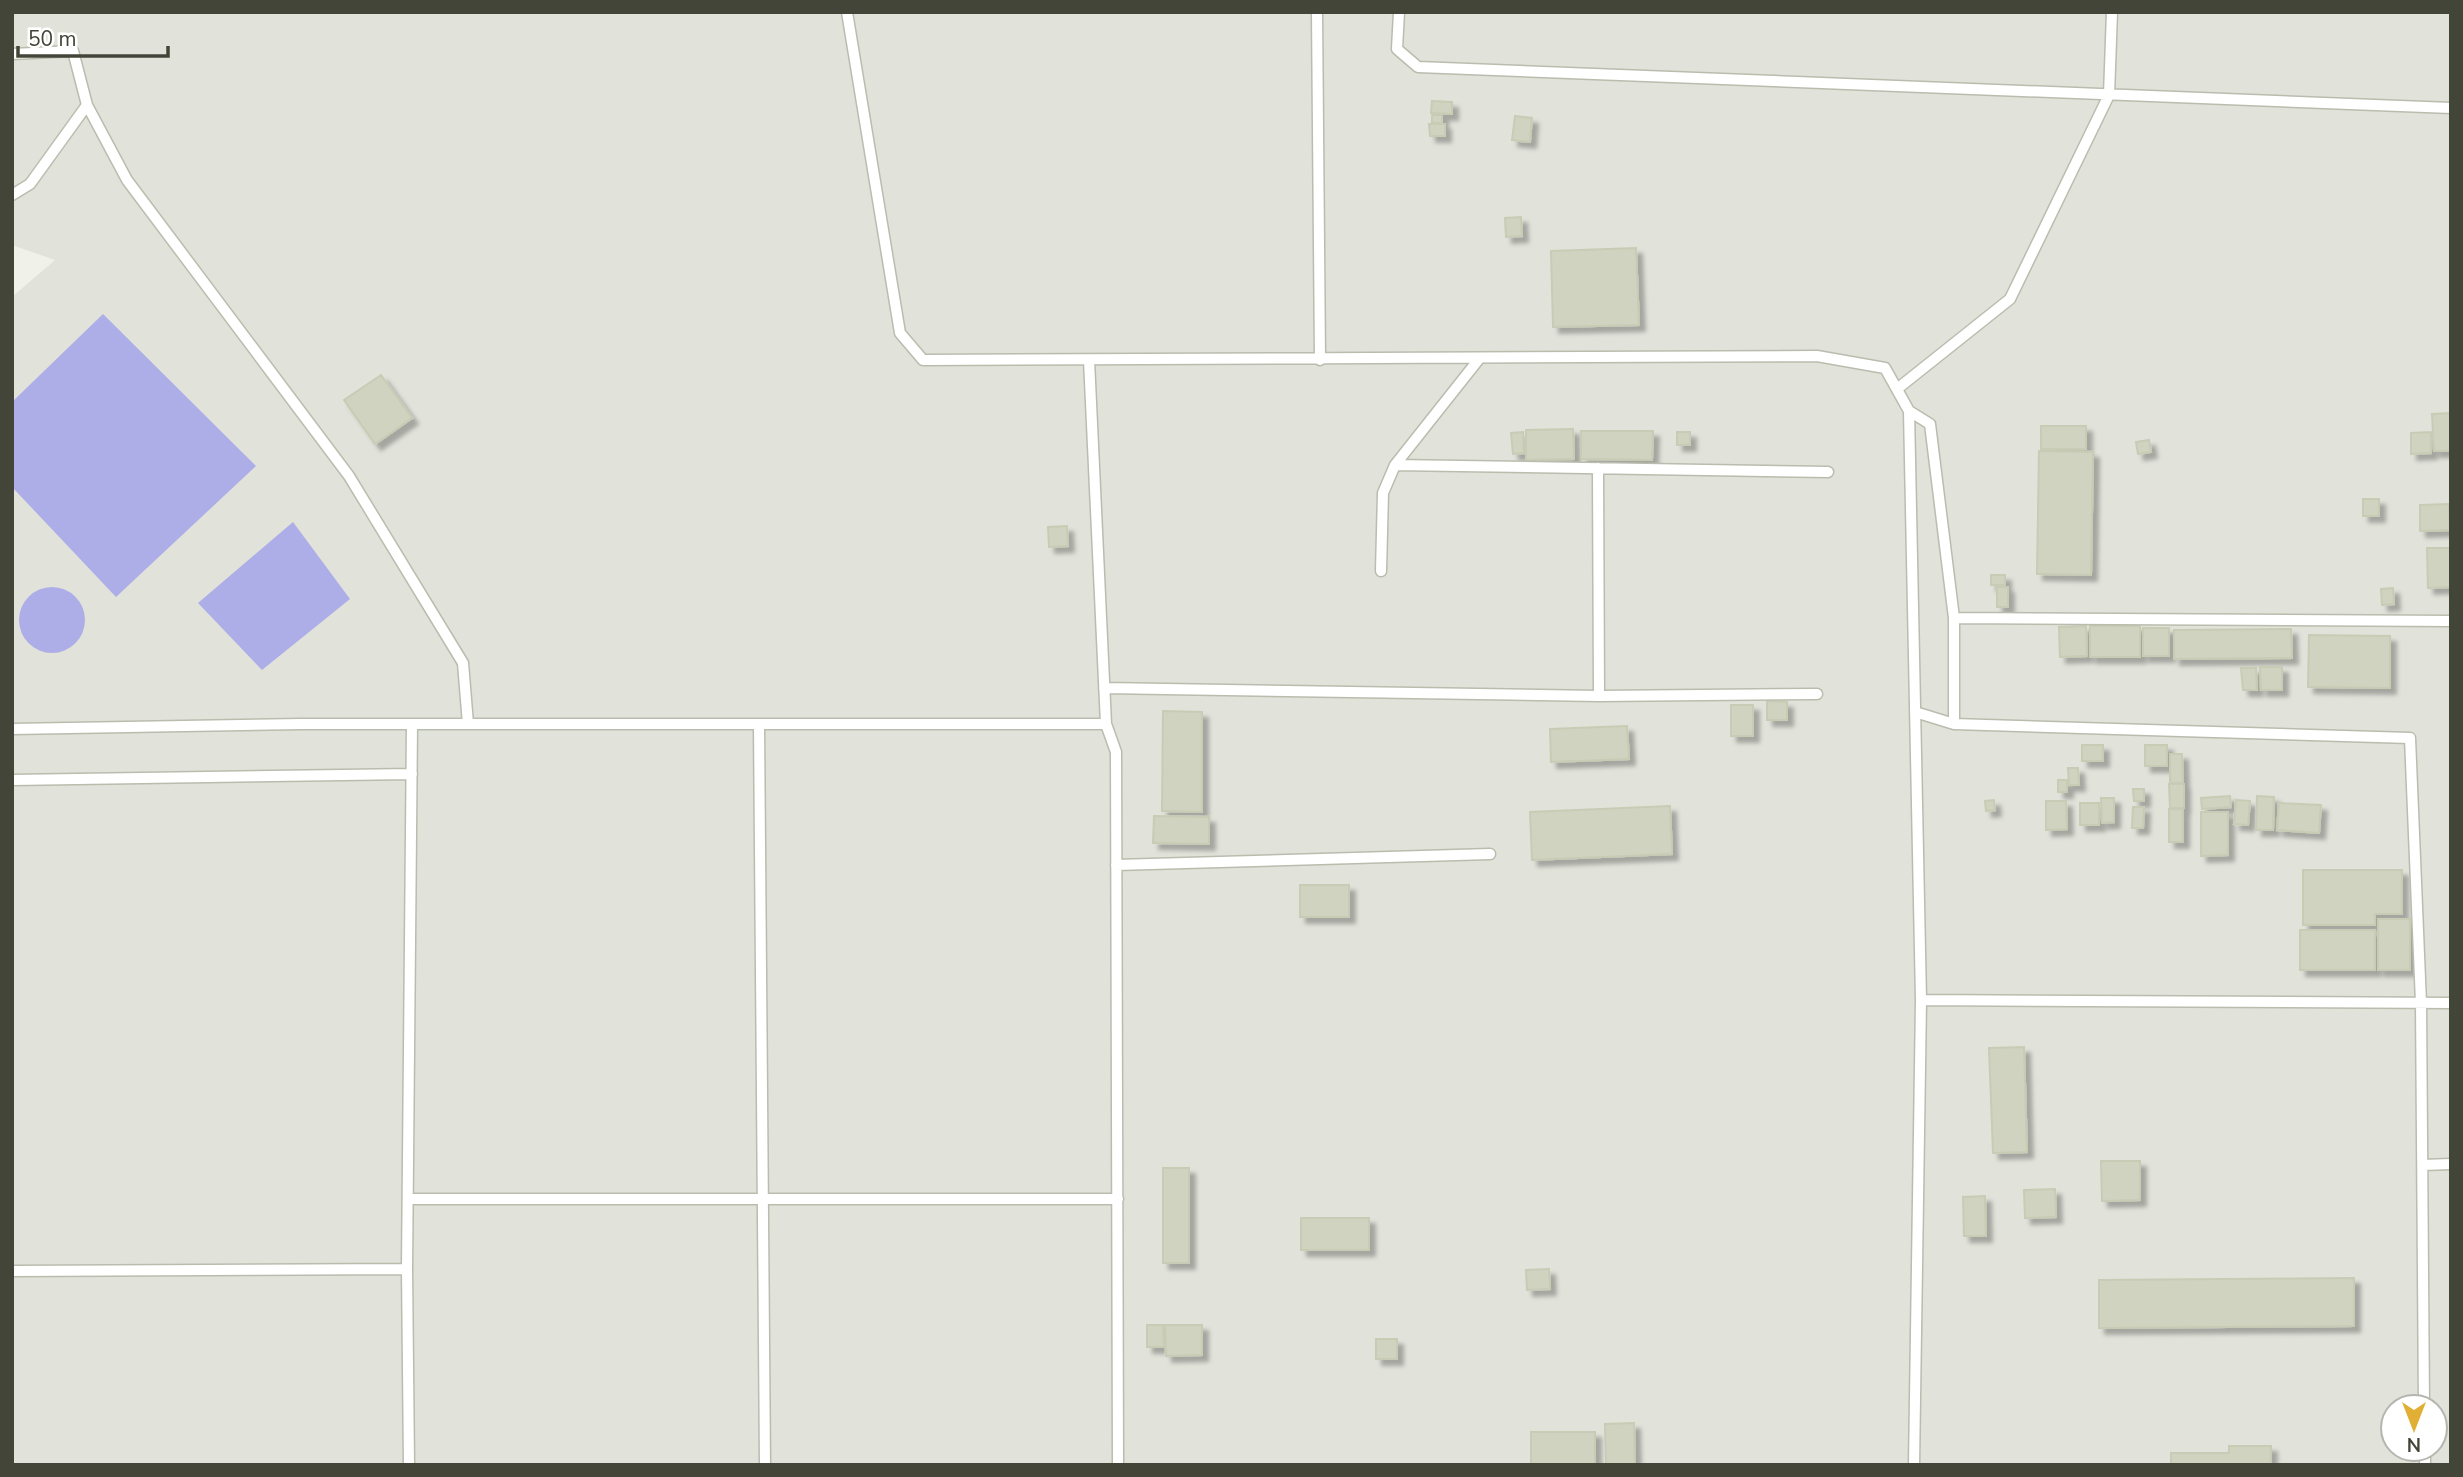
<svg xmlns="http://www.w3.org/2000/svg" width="2463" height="1477" font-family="'Nunito Sans',sans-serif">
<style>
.industrial{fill:#e1e2da;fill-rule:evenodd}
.water{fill:#adaee7}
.building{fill:#cfd3c0;stroke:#c8ccb4;stroke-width:2;filter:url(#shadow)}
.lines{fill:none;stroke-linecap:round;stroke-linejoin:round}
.service-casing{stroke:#b9bdad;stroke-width:13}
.service{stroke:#fff;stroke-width:10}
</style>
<defs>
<filter id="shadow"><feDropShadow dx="6" dy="6" stdDeviation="2" flood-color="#0004"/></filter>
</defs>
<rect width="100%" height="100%" fill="#f0f2e9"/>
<path class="industrial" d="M 12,12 L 2451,12 L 2451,1465 L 12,1465 L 12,297 L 55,260 L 12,245 ZM 2393,1407 L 2435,1407 L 2435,1449 L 2393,1449 Z"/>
<path class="water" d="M 103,314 L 256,466 L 116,597 L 12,487 L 12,402 Z
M 293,522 L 350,599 L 262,670 L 198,603 Z
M19 620a33 33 0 1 1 66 0a33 33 0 1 1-66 0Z"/>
<path class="building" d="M 1432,101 L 1452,102 L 1452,114 L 1431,113 Z
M 1432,115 L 1442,115 L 1442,123 L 1432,123 Z
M 1515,116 L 1532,118 L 1530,142 L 1512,140 Z
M 1429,124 L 1445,124 L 1445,136 L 1430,136 Z
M 1521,217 L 1522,236 L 1506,237 L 1505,218 Z
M 1636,248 L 1639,325 L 1553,327 L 1551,251 Z
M 381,375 L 412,418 L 375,444 L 344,400 Z
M 2451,413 L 2451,451 L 2434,451 L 2432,414 Z
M 2041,426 L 2086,426 L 2086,449 L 2041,449 Z
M 1573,429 L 1574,459 L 1526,460 L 1526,430 Z
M 1581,431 L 1653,431 L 1652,460 L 1581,459 Z
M 1523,432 L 1524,453 L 1513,454 L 1511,433 Z
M 1677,432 L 1690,432 L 1690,445 L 1677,445 Z
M 2431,432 L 2431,453 L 2411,454 L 2411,433 Z
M 2149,440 L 2151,452 L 2138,454 L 2136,442 Z
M 2039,451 L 2093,452 L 2091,575 L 2037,574 Z
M 2363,499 L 2379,499 L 2379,516 L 2363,516 Z
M 2449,504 L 2450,530 L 2420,531 L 2420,505 Z
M 1067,526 L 1068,546 L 1049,547 L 1048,527 Z
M 2427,548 L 2451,548 L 2451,587 L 2428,588 Z
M 1991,575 L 2005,575 L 2005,585 L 1991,585 Z
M 1997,587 L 2008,587 L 2008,607 L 1997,607 Z
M 2393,588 L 2394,604 L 2382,605 L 2381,589 Z
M 2086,626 L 2087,656 L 2060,657 L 2059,627 Z
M 2090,626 L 2140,626 L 2140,657 L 2090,657 Z
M 2143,628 L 2169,628 L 2169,656 L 2143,656 Z
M 2291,629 L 2292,658 L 2174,659 L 2174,630 Z
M 2309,635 L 2390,636 L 2390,688 L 2308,687 Z
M 2260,667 L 2282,667 L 2282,690 L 2261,690 Z
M 2241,668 L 2256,668 L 2257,690 L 2243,690 Z
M 1767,701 L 1787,702 L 1787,720 L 1767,720 Z
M 1731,705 L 1753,705 L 1753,736 L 1731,736 Z
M 1163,711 L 1202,712 L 1202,812 L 1162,811 Z
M 1627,726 L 1629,759 L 1551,762 L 1550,729 Z
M 2082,745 L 2103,745 L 2103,761 L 2082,761 Z
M 2145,745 L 2167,745 L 2167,766 L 2145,766 Z
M 2170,754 L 2182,754 L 2183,783 L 2170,783 Z
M 2068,768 L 2078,768 L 2079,785 L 2069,785 Z
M 2058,780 L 2067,780 L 2067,792 L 2058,792 Z
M 2169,784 L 2184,784 L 2184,808 L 2170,808 Z
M 2133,789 L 2144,789 L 2144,801 L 2134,801 Z
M 2230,796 L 2231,807 L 2202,809 L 2201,798 Z
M 2257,796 L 2274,797 L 2273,830 L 2256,830 Z
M 2101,798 L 2114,798 L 2114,822 L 2102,823 Z
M 1994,800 L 1995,810 L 1986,811 L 1985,801 Z
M 2236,800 L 2250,801 L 2248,825 L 2234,824 Z
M 2046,801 L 2066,801 L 2067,829 L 2046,830 Z
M 2080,803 L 2099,803 L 2099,825 L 2080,825 Z
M 2279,803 L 2321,805 L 2319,833 L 2277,830 Z
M 1670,806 L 1672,854 L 1532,860 L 1530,812 Z
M 2133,807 L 2144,807 L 2143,828 L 2132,828 Z
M 2169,809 L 2183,809 L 2183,842 L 2169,842 Z
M 2201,812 L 2228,812 L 2228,855 L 2201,856 Z
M 1154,816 L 1209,817 L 1209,844 L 1153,843 Z
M 2303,870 L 2402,870 L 2402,914 L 2375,914 L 2375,925 L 2303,925 Z
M 1300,885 L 1349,885 L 1349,917 L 1300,917 Z
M 2378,919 L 2410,919 L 2410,970 L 2378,970 Z
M 2300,930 L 2375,930 L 2375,970 L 2300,970 Z
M 2024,1047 L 2027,1152 L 1993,1153 L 1989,1048 Z
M 2101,1161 L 2140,1161 L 2140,1200 L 2102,1201 Z
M 1163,1168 L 1189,1168 L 1189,1263 L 1163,1263 Z
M 2055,1189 L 2056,1217 L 2025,1218 L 2024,1190 Z
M 1985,1196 L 1986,1236 L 1964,1236 L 1963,1197 Z
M 1301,1218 L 1369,1218 L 1369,1250 L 1301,1250 Z
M 1549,1269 L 1550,1289 L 1527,1290 L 1526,1270 Z
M 2354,1278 L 2354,1326 L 2099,1328 L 2099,1280 Z
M 1147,1325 L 1163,1325 L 1164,1347 L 1147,1347 Z
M 1165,1325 L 1202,1325 L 1202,1355 L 1166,1356 Z
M 1376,1339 L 1397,1339 L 1397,1359 L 1376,1359 Z
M 1634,1423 L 1635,1465 L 1606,1465 L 1605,1424 Z
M 1531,1432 L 1595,1432 L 1595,1465 L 1531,1465 Z
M 2229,1446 L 2271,1446 L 2271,1465 L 2171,1465 L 2171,1453 L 2229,1453 Z"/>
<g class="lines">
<defs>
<path id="service" d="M 847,12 L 900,333 L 923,360 L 1817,356 L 1885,368 L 1909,411 L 1921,1000 L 1914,1465
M 1317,12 L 1320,360
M 1399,12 L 1397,49 L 1418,67 L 2451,108
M 12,54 L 73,51 L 87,105 L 127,180 L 349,476 L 463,663 L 468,724
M 12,195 L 30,184 L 87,105
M 1897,389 L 2010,299 L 2109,95 L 2112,12
M 1909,411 L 1930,424 L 1954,618 L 2451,621
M 1395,465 L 1828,472
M 1598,468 L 1599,696
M 1381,571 L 1383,493 L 1395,465 L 1479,359
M 1954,618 L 1954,724
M 1104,688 L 1599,696 L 1817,694
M 1915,712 L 1954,724 L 2410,738 L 2421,1003 L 2424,1407
M 759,724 L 765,1465
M 1106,724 L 1116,752 L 1118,1465
M 12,729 L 301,724 L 1106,724 L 1089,360
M 12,780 L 412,774
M 1116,865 L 1490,854
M 1921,1000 L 2451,1003
M 2423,1165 L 2451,1164
M 408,1199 L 1118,1199
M 12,1271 L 407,1269
M 2425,1449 L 2425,1465
M 409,1465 L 407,1269 L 412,724"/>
</defs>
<use href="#service" class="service-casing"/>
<use href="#service" class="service"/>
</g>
<rect width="2463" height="1477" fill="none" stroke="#434538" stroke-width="28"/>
<g transform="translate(2414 1428) rotate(180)"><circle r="33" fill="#ffffff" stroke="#b4b5af" stroke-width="2"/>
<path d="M0-5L12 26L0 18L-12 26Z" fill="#e0af33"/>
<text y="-10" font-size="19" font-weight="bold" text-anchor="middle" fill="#434538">N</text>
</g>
<path d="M18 46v10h150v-10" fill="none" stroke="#434538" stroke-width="3.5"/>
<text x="28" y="46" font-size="21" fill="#434538" stroke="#ffffff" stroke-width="5" paint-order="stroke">50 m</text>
</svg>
